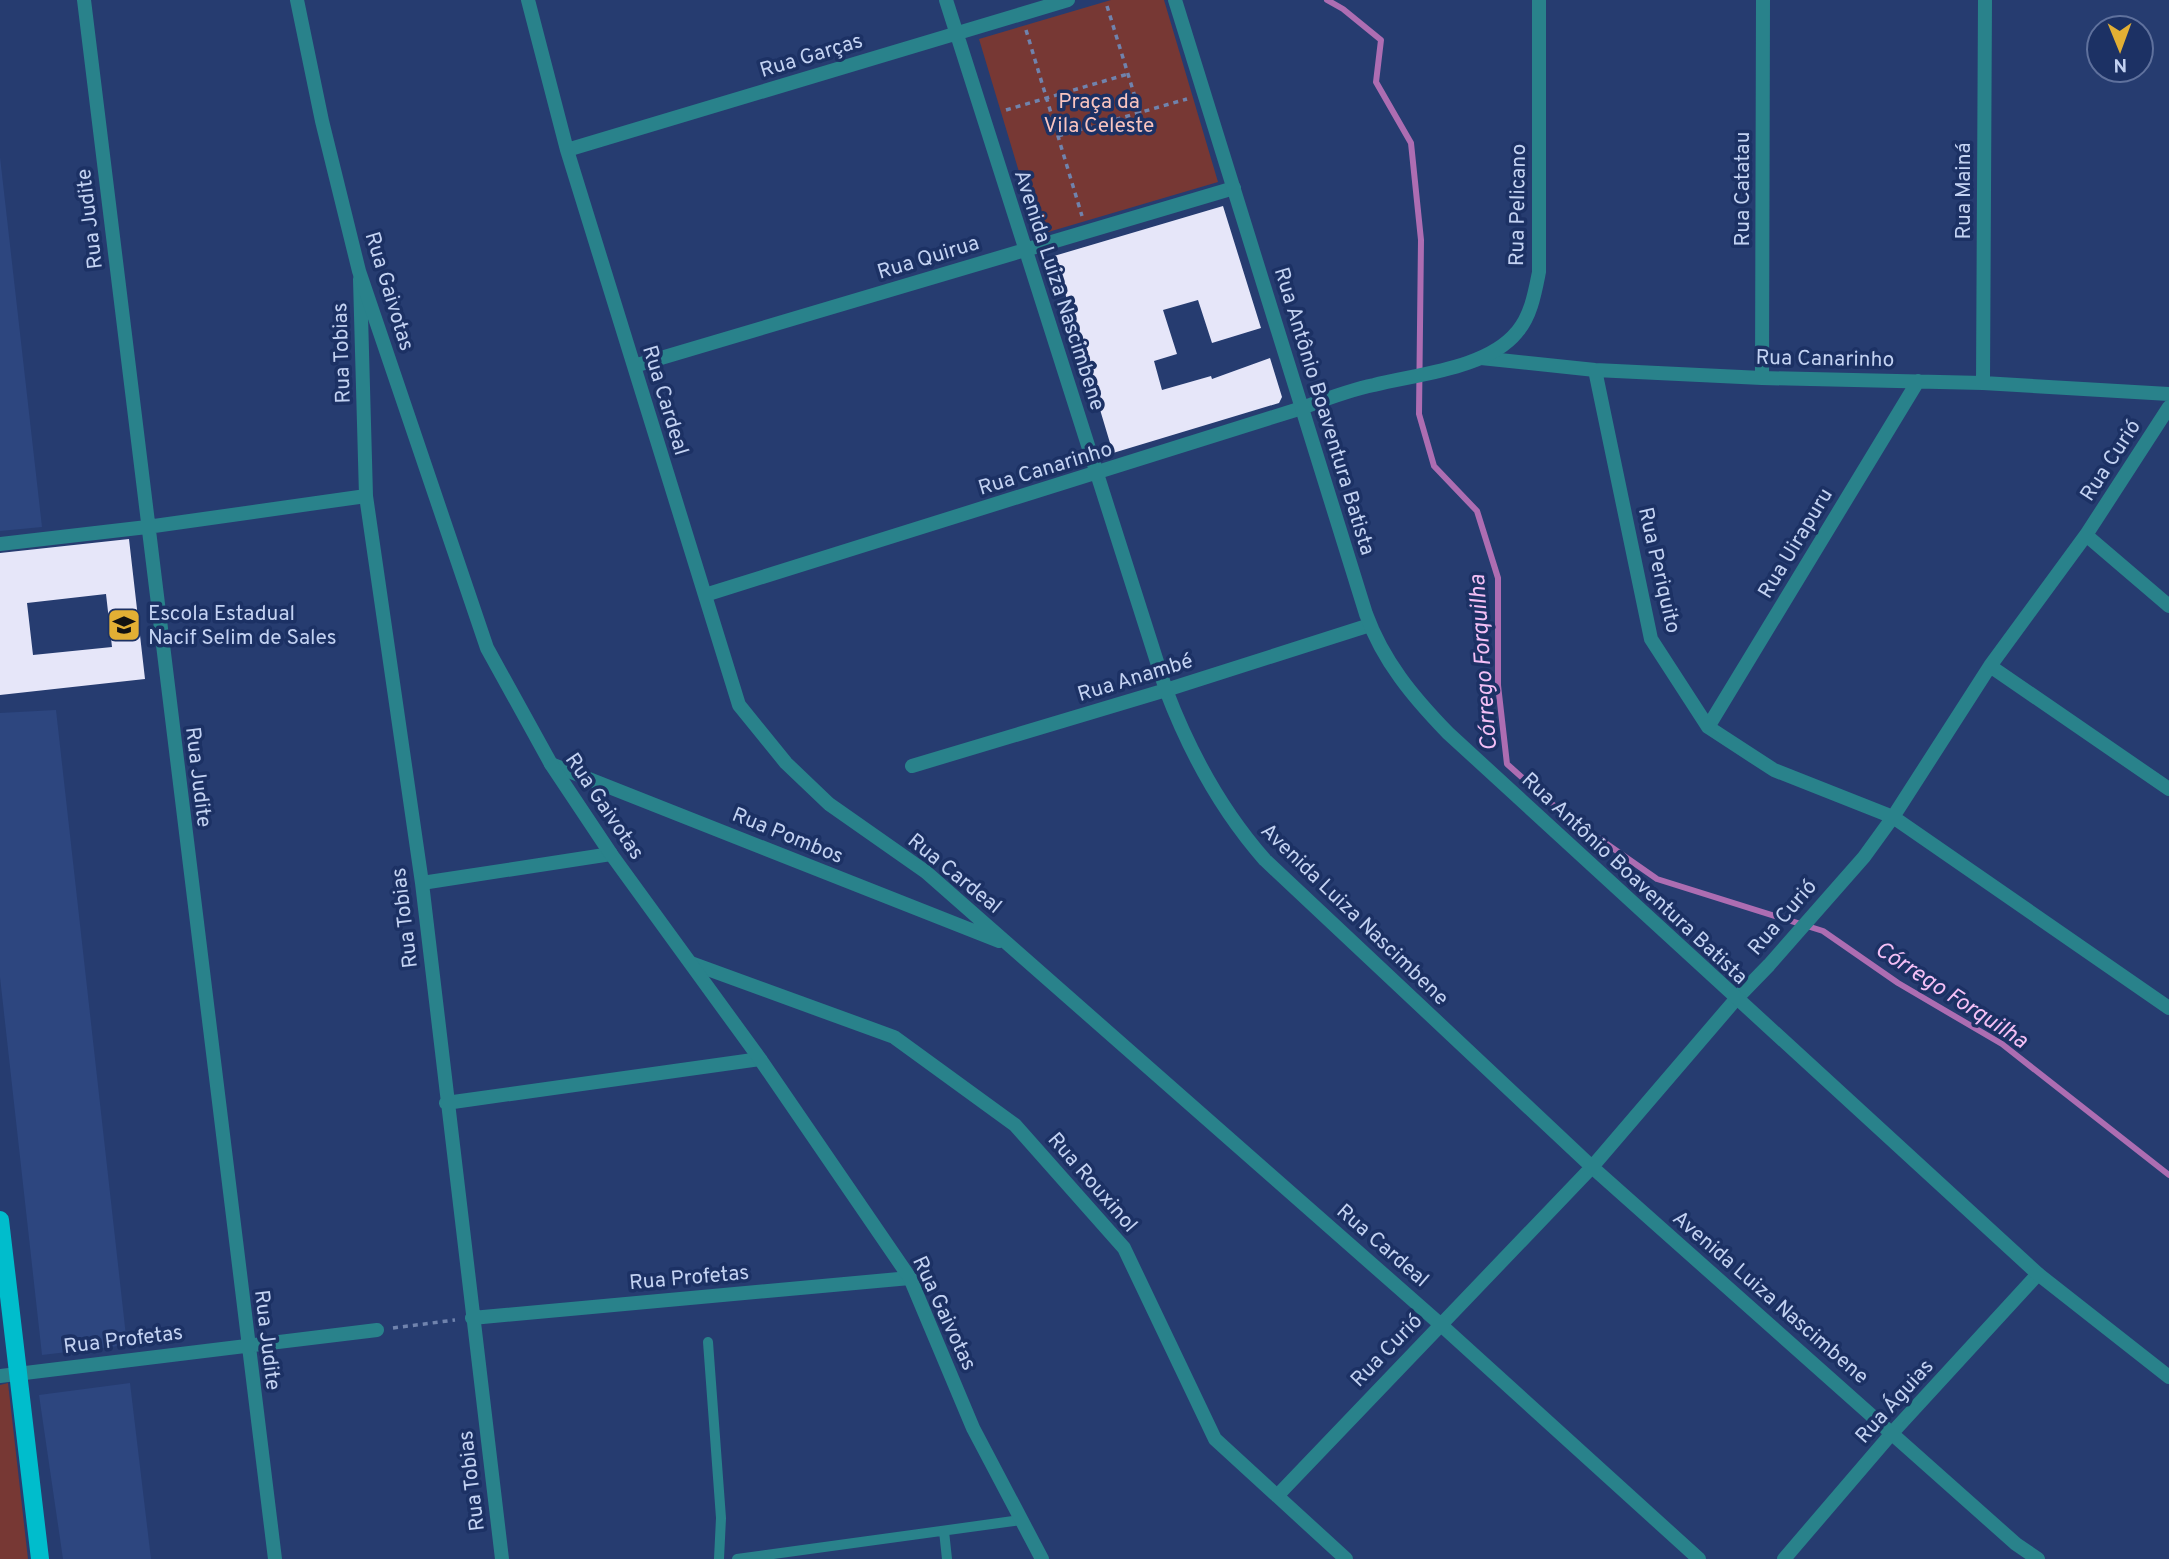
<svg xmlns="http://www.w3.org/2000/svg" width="2169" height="1559" font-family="Overpass,sans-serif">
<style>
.built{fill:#2d467f}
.green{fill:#773834}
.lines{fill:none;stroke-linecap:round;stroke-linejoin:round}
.stream{stroke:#ad6db2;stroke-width:6}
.building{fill:#e6e6f9;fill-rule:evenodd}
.path{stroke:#7083ad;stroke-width:3.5;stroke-dasharray:5 5;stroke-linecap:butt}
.service{stroke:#29828b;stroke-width:10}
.minor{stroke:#29828b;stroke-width:14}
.tertiary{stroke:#29828b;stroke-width:14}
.primary{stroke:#00bdcc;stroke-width:18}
.labels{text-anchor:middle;stroke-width:7;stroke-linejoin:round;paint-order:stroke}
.street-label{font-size:21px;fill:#c3d2f2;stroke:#1c3164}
.park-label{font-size:21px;fill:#f9c4bf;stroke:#1c3164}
.poi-label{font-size:21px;fill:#c3d2f2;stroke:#1c3164;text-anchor:start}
.water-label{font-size:23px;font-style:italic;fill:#f3bff5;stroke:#1c3164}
</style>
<rect width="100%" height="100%" fill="#263c70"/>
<path class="built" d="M 0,157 L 42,527 L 0,531 Z
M 56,710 L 127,1345 L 42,1355 L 0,977 L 0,713 Z
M 130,1383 L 151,1559 L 63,1559 L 39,1395 Z"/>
<path class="green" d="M 1111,0 L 1164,0 L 1218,182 L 1038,235 L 979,39 Z
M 8,1383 L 28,1559 L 0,1559 L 0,1385 Z"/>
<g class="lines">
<path class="stream" d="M 1327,0 L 1343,9 L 1381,40 L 1376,82 L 1411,143 L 1421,240 L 1419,414 L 1434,466 L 1477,511 L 1498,578 L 1498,685 L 1507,764 L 1561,812 L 1657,879 L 1823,931 L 1898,983 L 2002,1044 L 2169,1175"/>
</g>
<path class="building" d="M 1223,206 L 1261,328 L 1212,343 L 1198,300 L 1163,310 L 1177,354 L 1154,361 L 1162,390 L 1211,376 L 1212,379 L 1270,358 L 1282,397 L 1279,403 L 1113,453 L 1054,256 Z
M 129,539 L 145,679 L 0,695 L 0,553 ZM 106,594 L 112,647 L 33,655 L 27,603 Z"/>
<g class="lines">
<path class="path" d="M 1107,6 L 1140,113
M 1026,30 L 1082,216
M 1006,110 L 1128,74
M 1058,136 L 1187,99
M 393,1328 L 455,1320"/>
<path class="service" d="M 708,1342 L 721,1518 L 719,1559
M 944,1531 L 947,1559
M 737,1559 L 1021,1520"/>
<path class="minor" d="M 84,0 L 275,1559
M 528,0 L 567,150 L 739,705 L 786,763 L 829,804 L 926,872 L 1440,1324 L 1699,1559
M 946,0 L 1166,690 C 1190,753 1220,809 1265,860 L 1592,1167 L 2016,1544 L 2038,1559
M 567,150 L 1068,0
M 360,279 L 366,496 L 422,883 L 502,1559
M 1481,358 L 1595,370 L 1762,378 L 1983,383 L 2169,394
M 634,366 L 1234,188
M 1595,370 L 1651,639 L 1708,727 L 1774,770 L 1893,817 L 2169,1008
M 1762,378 L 1763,0
M 1983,383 L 1985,0
M 2086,535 L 2169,606
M 0,544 L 147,527 L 366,496
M 705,595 L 1302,408
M 1990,666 L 2169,789
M 1708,727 L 1918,381
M 551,764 L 999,941
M 912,766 L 1166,690 L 1370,625
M 422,883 L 611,854
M 691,963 L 894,1037 L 1015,1125 L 1124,1248 L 1215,1439 L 1346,1559
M 446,1103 L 760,1059
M 472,1318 L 910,1278
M 0,1376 L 377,1330
M 1277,1496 L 1592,1167 L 1736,999 L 1769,965 L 1864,857 L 1893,817 L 1990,666 L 2086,535 L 2169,407
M 1784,1559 L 1892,1433 L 2038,1274"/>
<path class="tertiary" d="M 297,0 L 322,121 L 359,271 L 487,648 L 551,764 L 611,854 L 760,1059 L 910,1278 L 973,1428 L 1042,1559
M 1175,0 L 1366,614 C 1383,661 1413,697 1448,733 L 2038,1274 L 2169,1377
M 1302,408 C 1326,399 1349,390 1374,385 C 1417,374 1487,369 1517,332 C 1531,316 1535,292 1539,272 L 1539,0"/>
<path class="primary" d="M 0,1220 L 40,1559"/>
</g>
<defs>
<symbol id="school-square" viewBox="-11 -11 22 22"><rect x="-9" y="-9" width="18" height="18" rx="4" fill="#e2af34" stroke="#1c3164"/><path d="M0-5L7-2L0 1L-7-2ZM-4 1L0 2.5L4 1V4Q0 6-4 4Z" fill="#111"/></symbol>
</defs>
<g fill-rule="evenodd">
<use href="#school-square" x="105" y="606" width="38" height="38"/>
</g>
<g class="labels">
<g class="street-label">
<text transform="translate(811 55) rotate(-17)" y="7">Rua Garças</text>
<text transform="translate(1742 189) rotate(-90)" y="7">Rua Catatau</text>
<text transform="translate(1963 191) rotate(-90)" y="7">Rua Mainá</text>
<text transform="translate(1517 205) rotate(-89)" y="7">Rua Pelicano</text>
<text transform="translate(89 219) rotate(-97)" y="7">Rua Judite</text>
<text transform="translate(928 257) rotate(-17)" y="7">Rua Quirua</text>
<text transform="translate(1060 290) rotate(72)" y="7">Avenida Luiza Nascimbene</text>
<text transform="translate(390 291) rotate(73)" y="7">Rua Gaivotas</text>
<text transform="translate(341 353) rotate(-92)" y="7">Rua Tobias</text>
<text transform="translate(1825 358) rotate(1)" y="7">Rua Canarinho</text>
<text transform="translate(666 400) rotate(73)" y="7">Rua Cardeal</text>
<text transform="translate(1325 411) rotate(73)" y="7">Rua Antônio Boaventura Batista</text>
<text transform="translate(2110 460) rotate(-57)" y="7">Rua Curió</text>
<text transform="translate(1045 468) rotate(-17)" y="7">Rua Canarinho</text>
<text transform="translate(1795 543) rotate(-59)" y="7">Rua Uirapuru</text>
<text transform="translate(1660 570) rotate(77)" y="7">Rua Periquito</text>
<text transform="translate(1135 677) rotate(-17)" y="7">Rua Anambé</text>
<text transform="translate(199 777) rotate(83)" y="7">Rua Judite</text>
<text transform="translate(605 806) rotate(56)" y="7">Rua Gaivotas</text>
<text transform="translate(788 835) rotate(22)" y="7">Rua Pombos</text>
<text transform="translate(955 873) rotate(39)" y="7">Rua Cardeal</text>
<text transform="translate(1635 878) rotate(43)" y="7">Rua Antônio Boaventura Batista</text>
<text transform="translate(1355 914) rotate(44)" y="7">Avenida Luiza Nascimbene</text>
<text transform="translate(1782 917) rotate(-49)" y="7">Rua Curió</text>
<text transform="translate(404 918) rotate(-97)" y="7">Rua Tobias</text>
<text transform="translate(1093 1182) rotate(49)" y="7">Rua Rouxinol</text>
<text transform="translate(1383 1245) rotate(41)" y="7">Rua Cardeal</text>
<text transform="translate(689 1277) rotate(-5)" y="7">Rua Profetas</text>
<text transform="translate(1771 1297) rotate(41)" y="7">Avenida Luiza Nascimbene</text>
<text transform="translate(945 1313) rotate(65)" y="7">Rua Gaivotas</text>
<text transform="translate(123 1339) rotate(-7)" y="7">Rua Profetas</text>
<text transform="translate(268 1340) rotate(83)" y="7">Rua Judite</text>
<text transform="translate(1386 1350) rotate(-46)" y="7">Rua Curió</text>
<text transform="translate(1894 1401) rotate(-48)" y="7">Rua Águias</text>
<text transform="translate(471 1481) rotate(-97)" y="7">Rua Tobias</text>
</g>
<g class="park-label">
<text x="1099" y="108">Praça da<tspan x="1099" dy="24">Vila Celeste</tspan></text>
</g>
<g class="poi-label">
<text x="148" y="620">Escola Estadual<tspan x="148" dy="24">Nacif Selim de Sales</tspan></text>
</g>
<g class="water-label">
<text transform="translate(1482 663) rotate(-94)" y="8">Córrego Forquilha</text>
<text transform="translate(1952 994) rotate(33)" y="8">Córrego Forquilha</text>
</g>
</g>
<g transform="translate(2120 49) rotate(179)"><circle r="33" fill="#1c3164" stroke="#5f719d" stroke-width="2"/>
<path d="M0-5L12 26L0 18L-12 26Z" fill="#e2af34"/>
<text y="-10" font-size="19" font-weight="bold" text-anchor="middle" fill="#c3d2f2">N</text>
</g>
</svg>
